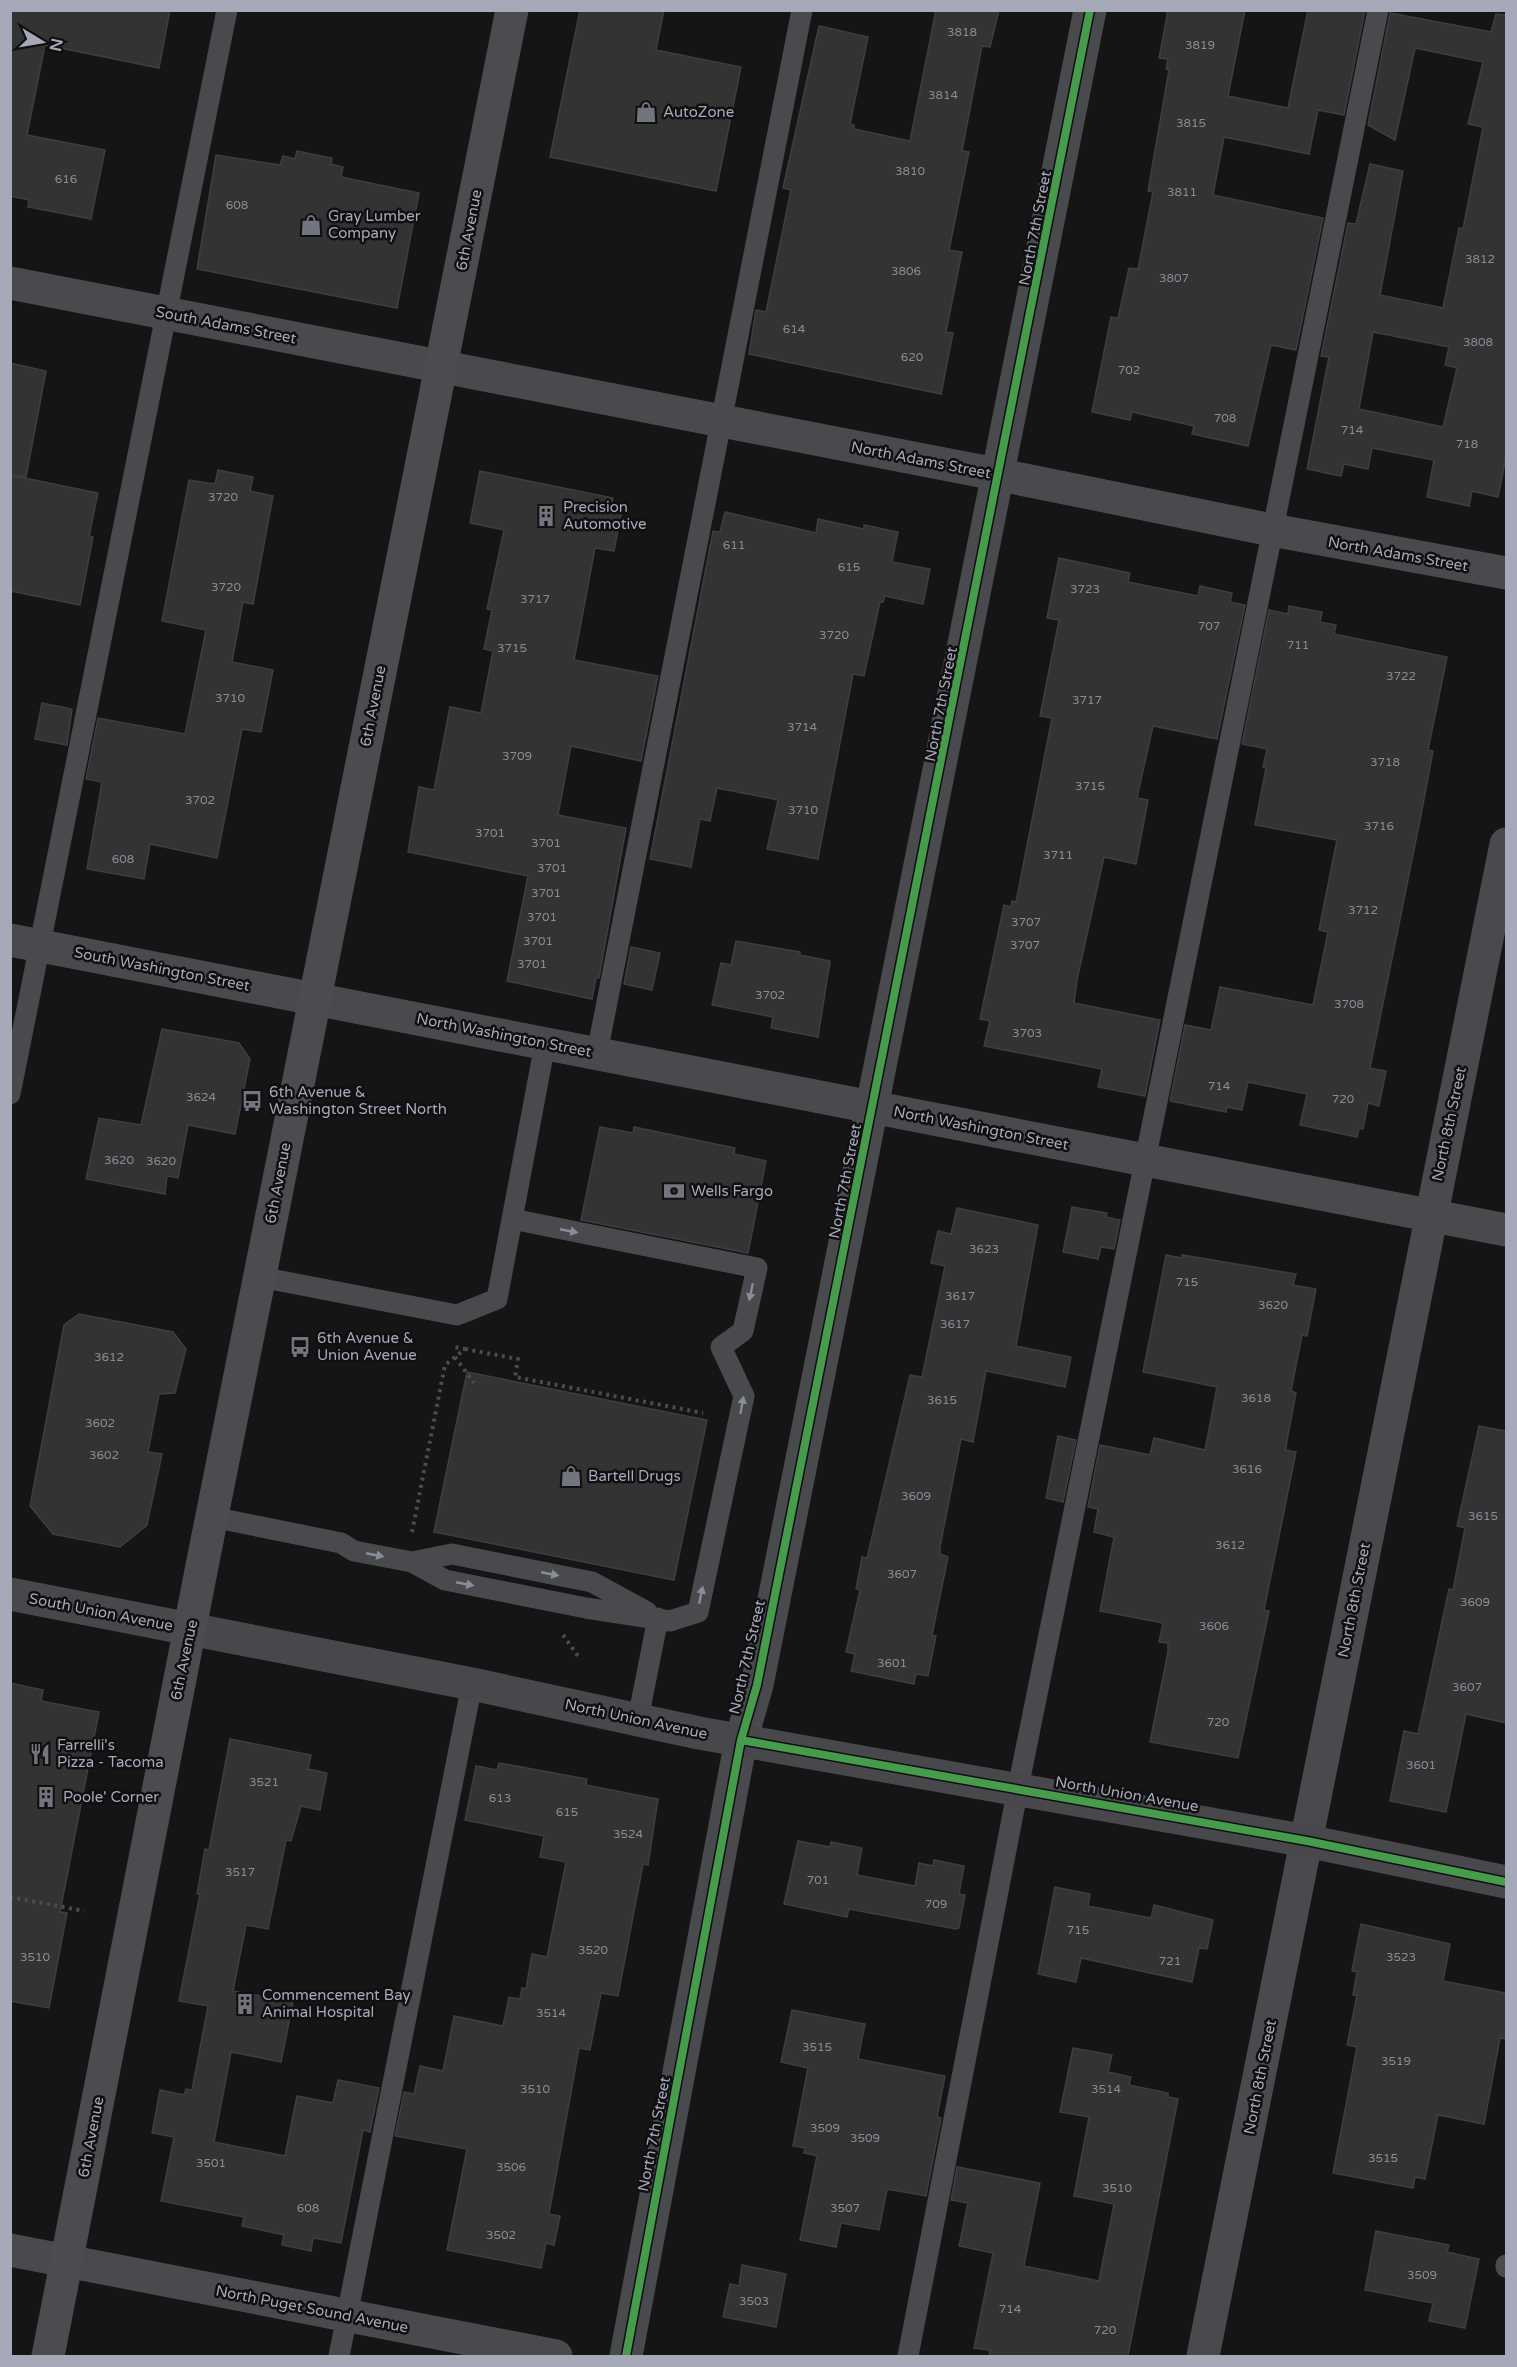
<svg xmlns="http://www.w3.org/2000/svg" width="1517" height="2367" font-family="'Varela Round',sans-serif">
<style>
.building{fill:#333334;stroke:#3e3e41;stroke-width:1.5;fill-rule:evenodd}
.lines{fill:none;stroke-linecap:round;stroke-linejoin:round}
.path{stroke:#4b4b50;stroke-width:4;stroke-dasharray:3 4.5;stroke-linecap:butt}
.lane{stroke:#494a4e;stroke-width:21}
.street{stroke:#494a4e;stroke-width:33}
.secondary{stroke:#48484c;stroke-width:33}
.primary{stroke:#4c4c50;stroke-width:33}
.cycleway-casing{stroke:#100f11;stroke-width:11}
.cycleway{stroke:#469c4c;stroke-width:8}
.oneway{fill:#8a8c98}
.labels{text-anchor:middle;stroke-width:5;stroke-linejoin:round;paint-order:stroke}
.number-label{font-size:12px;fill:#898c96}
.poi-label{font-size:15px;fill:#a6a9b7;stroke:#100f11;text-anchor:start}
.street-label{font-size:15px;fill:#a6a9b7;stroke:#100f11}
</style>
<rect width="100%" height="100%" fill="#151515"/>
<path class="building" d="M 10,10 L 170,10 L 159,68 L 45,45 L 27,135 L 105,150 L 91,219 L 28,207 L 29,200 L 10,196 Z
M 580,10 L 664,10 L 656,50 L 741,67 L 716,191 L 550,157 Z
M 936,10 L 999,10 L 990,47 L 982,46 L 962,151 L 969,152 L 949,250 L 962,252 L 946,332 L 953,333 L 941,394 L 749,354 L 756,310 L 766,312 L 791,190 L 783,188 L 819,26 L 868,37 L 850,124 L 854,125 L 854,129 L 910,141 Z
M 1168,10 L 1245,10 L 1228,96 L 1288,108 L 1308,10 L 1365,10 L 1344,115 L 1318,110 L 1309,154 L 1224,137 L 1213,195 L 1323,218 L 1296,350 L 1271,345 L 1248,446 L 1192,434 L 1194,426 L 1132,412 L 1130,420 L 1092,412 L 1111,317 L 1118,318 L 1129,268 L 1138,269 L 1153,192 L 1148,191 L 1169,70 L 1166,69 L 1168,59 L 1159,58 Z
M 1390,13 L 1491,32 L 1496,14 L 1506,15 L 1506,457 L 1498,497 L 1472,491 L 1469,506 L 1427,497 L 1434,460 L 1372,448 L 1368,469 L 1344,464 L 1341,476 L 1307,469 L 1329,357 L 1321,356 L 1348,223 L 1356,224 L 1370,164 L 1403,171 L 1380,295 L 1443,308 L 1459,228 L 1463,229 L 1483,127 L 1468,124 L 1483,62 L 1415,48 L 1395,140 L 1368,125 ZM 1373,332 L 1449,347 L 1445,365 L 1457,368 L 1443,427 L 1359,409 Z
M 297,151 L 332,158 L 331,164 L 343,167 L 341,177 L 419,193 L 397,308 L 197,269 L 216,155 L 280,165 L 283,156 L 295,159 Z
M 10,363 L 46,371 L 26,477 L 10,475 Z
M 218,470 L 253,477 L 250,491 L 273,496 L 253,604 L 243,602 L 232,662 L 273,670 L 261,732 L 242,729 L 217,858 L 150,844 L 144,879 L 87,869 L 102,782 L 86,779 L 98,718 L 185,734 L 206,630 L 162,621 L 189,480 L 215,484 Z
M 480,471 L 613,498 L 611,507 L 622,510 L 614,551 L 595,548 L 574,660 L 658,676 L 641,761 L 571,746 L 558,815 L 626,828 L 599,978 L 596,978 L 592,999 L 507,981 L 528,876 L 408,852 L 419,787 L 434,790 L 450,707 L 481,713 L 493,651 L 484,649 L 492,610 L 487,609 L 504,530 L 470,523 Z
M 10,475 L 98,493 L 89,536 L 93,537 L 80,605 L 10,591 Z
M 725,512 L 816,533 L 818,519 L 864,529 L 864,525 L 898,532 L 892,562 L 930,569 L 923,604 L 885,596 L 883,602 L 880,602 L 864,676 L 853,674 L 818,859 L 767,849 L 778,800 L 717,788 L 710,821 L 700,819 L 691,867 L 650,859 L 713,531 L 720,532 Z
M 1059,558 L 1130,573 L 1128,582 L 1198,596 L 1200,586 L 1232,593 L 1230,602 L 1245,605 L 1217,739 L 1153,726 L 1137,798 L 1148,800 L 1136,864 L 1104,857 L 1077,980 L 1074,1003 L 1160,1020 L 1145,1096 L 1098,1087 L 1102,1069 L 984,1046 L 990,1021 L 980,1019 L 1004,905 L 1011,907 L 1012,901 L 1016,902 L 1052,718 L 1040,716 L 1059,620 L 1047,618 Z
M 1289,606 L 1322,612 L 1320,622 L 1336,625 L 1334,634 L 1447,657 L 1428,750 L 1433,751 L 1421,815 L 1370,1068 L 1386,1071 L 1379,1106 L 1368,1103 L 1363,1129 L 1359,1128 L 1357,1137 L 1300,1125 L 1307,1094 L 1248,1082 L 1242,1110 L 1227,1107 L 1226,1112 L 1170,1101 L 1185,1025 L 1211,1030 L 1220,987 L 1313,1005 L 1328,932 L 1319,930 L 1337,840 L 1255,825 L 1266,768 L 1263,767 L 1267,749 L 1242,744 L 1269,610 L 1288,614 Z
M 42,703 L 72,709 L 67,745 L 35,739 Z
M 736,941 L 800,952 L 800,955 L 830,961 L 818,1037 L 771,1028 L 773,1017 L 712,1005 L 721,963 L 731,965 Z
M 631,947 L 660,953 L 652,990 L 624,984 Z
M 162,1029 L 239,1043 L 250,1059 L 235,1134 L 188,1125 L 178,1178 L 167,1176 L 165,1194 L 86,1179 L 99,1118 L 141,1125 Z
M 600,1127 L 633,1133 L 634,1127 L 735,1148 L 734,1154 L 766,1161 L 748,1253 L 581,1220 Z
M 1072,1207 L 1107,1213 L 1106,1217 L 1120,1220 L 1114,1249 L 1101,1247 L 1098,1259 L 1063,1252 Z
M 957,1208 L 1038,1225 L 1016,1346 L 1071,1357 L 1065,1387 L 986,1371 L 973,1442 L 961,1439 L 940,1547 L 940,1554 L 948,1557 L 932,1635 L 936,1636 L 928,1676 L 916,1674 L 914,1684 L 851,1671 L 855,1654 L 846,1652 L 860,1590 L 856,1589 L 862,1557 L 867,1558 L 910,1375 L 922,1377 L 945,1266 L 931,1263 L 938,1231 L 951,1234 Z
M 1166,1255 L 1182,1258 L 1182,1255 L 1296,1274 L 1293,1285 L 1316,1289 L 1307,1336 L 1302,1335 L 1291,1391 L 1296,1393 L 1286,1446 L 1286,1450 L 1296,1452 L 1264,1610 L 1269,1611 L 1238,1758 L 1150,1742 L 1168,1652 L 1168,1643 L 1159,1642 L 1163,1623 L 1100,1611 L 1114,1537 L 1094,1532 L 1098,1509 L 1088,1507 L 1100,1445 L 1150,1455 L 1154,1438 L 1205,1450 L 1217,1387 L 1143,1372 Z
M 79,1314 L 173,1332 L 186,1349 L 175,1393 L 159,1394 L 148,1452 L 162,1454 L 147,1525 L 120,1547 L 53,1534 L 30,1506 L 64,1325 Z
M 467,1372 L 707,1420 L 674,1580 L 434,1532 Z
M 1479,1426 L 1506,1431 L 1506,1723 L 1466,1714 L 1446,1812 L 1390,1801 L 1404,1731 L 1418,1734 L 1449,1589 L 1453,1590 L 1465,1528 L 1457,1526 Z
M 1058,1436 L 1076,1440 L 1063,1502 L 1046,1498 Z
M 10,1683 L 43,1690 L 41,1701 L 99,1712 L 60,1912 L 67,1913 L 49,2008 L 10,2001 Z
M 230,1739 L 311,1755 L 308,1769 L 327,1773 L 320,1810 L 301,1806 L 291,1841 L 286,1840 L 268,1929 L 246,1925 L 233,1991 L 293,2002 L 281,2062 L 231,2052 L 214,2142 L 285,2156 L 297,2096 L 333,2103 L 338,2080 L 379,2088 L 370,2132 L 363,2130 L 341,2243 L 313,2238 L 311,2251 L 282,2245 L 284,2235 L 242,2226 L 244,2217 L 161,2201 L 174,2137 L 152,2133 L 160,2090 L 184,2095 L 186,2089 L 192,2090 L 208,2006 L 179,2001 L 200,1894 L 197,1894 L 205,1849 L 209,1850 Z
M 499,1763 L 587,1779 L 586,1785 L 658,1799 L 648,1865 L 643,1864 L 618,1996 L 601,1993 L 590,2050 L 579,2048 L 549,2214 L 560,2216 L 554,2245 L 546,2243 L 541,2268 L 447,2250 L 467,2149 L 395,2136 L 404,2092 L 414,2094 L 420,2066 L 443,2071 L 454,2016 L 503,2026 L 509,1997 L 520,1999 L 522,1988 L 526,1989 L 532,1954 L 547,1957 L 566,1862 L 540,1857 L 544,1836 L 465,1820 L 476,1766 L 497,1770 Z
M 798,1841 L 830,1847 L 831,1842 L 862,1848 L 857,1875 L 915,1886 L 919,1863 L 933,1866 L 934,1860 L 964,1866 L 959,1894 L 965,1895 L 959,1928 L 956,1929 L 849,1909 L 847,1917 L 784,1904 Z
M 1055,1887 L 1090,1894 L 1088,1906 L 1151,1918 L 1154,1905 L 1213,1920 L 1207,1949 L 1199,1948 L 1192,1982 L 1081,1958 L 1076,1982 L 1038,1974 Z
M 1361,1924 L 1450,1944 L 1443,1981 L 1506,1993 L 1506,2039 L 1500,2038 L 1484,2124 L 1438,2115 L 1425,2179 L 1415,2177 L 1413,2188 L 1333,2173 L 1357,2047 L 1347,2045 L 1357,1995 L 1353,1995 L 1357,1972 L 1352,1971 Z
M 792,2010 L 865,2024 L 858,2059 L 945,2076 L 937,2117 L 941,2118 L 926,2196 L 887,2189 L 879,2230 L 841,2223 L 836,2247 L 800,2240 L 817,2156 L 804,2153 L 805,2148 L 793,2146 L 808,2068 L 781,2062 Z
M 1073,2048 L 1112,2055 L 1108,2072 L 1131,2077 L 1129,2085 L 1168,2093 L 1168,2097 L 1178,2099 L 1128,2356 L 989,2356 L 990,2350 L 974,2348 L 993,2253 L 959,2246 L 968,2203 L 951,2200 L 957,2167 L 1040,2183 L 1024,2266 L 1099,2281 L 1114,2204 L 1074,2196 L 1089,2117 L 1060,2112 Z
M 1376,2231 L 1449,2245 L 1447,2252 L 1479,2259 L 1465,2328 L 1429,2321 L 1433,2303 L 1365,2290 Z
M 742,2265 L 786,2274 L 776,2327 L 723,2317 L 730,2284 L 739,2286 Z"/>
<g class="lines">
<path class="path" d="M 465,1349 L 518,1359 L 515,1377 L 703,1413
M 455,1357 L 474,1383
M 412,1532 L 445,1365 L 465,1349 L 455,1347
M 563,1635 L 578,1656
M 10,1897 L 84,1911"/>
<path class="lane" d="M 597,1053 L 802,10
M 10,1094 L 227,10
M 260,1277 L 457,1315 L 497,1299 L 545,1044
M 212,1517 L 341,1543 L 354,1551 L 412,1562 L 445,1580 L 586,1608 L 670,1621 L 698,1612 L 744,1396 L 721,1347 L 743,1331 L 757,1268 L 512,1219
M 412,1562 L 452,1554 L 592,1582 L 647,1612
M 638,1719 L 658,1618
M 1506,2267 L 1506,2265
M 339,2356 L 472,1684
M 908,2356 L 1018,1788 L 1378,10"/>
<path class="street" d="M 10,283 L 1001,475 L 1272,530 L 1506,573
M 10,940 L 1506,1230
M 10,2250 L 556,2356
M 626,2356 L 741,1740 L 757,1685 C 870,1127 983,569 1090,10
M 1203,2356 L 1506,844"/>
<path class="secondary" d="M 10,1594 L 472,1684 L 699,1733 L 1307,1841 L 1506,1882"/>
<path class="primary" d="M 48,2356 L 202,1566 L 512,10"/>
<defs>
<path id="cycleway" d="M 741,1740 L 1307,1841 L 1506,1882
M 626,2356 L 741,1740 L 757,1685 C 870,1127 983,569 1090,10"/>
</defs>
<use href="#cycleway" class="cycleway-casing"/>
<use href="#cycleway" class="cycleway"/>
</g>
<defs><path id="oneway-solid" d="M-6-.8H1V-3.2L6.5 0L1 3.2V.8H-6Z" transform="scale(1.5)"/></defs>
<g class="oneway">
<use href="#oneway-solid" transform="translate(569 1231) rotate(11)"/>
<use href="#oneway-solid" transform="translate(751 1292) rotate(102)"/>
<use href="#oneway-solid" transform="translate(742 1405) rotate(-80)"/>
<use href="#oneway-solid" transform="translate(375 1555) rotate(11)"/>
<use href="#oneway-solid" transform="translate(550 1574) rotate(11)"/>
<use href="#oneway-solid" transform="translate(465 1584) rotate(11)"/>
<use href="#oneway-solid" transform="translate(701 1595) rotate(-78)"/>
</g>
<defs>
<symbol id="shop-bare" viewBox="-9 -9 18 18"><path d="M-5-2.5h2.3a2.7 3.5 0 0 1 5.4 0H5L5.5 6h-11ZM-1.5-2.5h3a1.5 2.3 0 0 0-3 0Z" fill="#73757e" stroke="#100f11" stroke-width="2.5" paint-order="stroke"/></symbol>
<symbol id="building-bare" viewBox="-9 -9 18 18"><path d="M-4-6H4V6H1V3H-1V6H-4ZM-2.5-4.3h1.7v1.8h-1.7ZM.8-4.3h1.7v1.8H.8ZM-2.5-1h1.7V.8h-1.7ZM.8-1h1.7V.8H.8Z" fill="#73757e" stroke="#100f11" stroke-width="2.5" paint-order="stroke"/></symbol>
<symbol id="bus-bare" viewBox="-9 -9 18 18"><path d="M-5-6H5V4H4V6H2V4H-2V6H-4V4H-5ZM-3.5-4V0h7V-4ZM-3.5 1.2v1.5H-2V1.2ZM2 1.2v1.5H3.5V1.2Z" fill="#73757e" stroke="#100f11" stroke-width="2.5" paint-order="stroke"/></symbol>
<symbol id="bank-bare" viewBox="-9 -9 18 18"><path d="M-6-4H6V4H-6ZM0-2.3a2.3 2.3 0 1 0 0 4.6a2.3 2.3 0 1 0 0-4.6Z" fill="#73757e" stroke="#100f11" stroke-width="2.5" paint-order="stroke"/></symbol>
<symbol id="restaurant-bare" viewBox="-9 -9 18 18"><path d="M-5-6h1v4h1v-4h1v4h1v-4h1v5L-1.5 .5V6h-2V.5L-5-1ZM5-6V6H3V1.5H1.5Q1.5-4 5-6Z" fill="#73757e" stroke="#100f11" stroke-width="2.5" paint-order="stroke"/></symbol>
</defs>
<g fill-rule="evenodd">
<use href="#shop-bare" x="631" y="97" width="30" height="30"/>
<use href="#shop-bare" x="296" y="210" width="30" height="30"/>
<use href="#building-bare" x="531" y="501" width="30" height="30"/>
<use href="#bus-bare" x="237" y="1086" width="30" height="30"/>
<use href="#bank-bare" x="659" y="1176" width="30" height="30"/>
<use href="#bus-bare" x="285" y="1332" width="30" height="30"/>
<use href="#shop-bare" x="556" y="1461" width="30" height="30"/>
<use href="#restaurant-bare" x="25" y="1739" width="30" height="30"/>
<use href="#building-bare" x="31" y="1782" width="30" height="30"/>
<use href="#building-bare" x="230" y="1989" width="30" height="30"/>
</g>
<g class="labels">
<g class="number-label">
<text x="962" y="36">3818</text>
<text x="1200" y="49">3819</text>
<text x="943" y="99">3814</text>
<text x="1191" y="127">3815</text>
<text x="910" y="175">3810</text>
<text x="66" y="183">616</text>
<text x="1182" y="196">3811</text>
<text x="237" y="209">608</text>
<text x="1480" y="263">3812</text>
<text x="906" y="275">3806</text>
<text x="1174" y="282">3807</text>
<text x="794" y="333">614</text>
<text x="1478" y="346">3808</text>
<text x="912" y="361">620</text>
<text x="1129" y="374">702</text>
<text x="1225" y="422">708</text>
<text x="1352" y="434">714</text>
<text x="1467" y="448">718</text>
<text x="223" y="501">3720</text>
<text x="734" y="549">611</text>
<text x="849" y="571">615</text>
<text x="226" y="591">3720</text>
<text x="1085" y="593">3723</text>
<text x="535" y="603">3717</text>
<text x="1209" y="630">707</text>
<text x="834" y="639">3720</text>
<text x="1298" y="649">711</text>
<text x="512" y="652">3715</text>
<text x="1401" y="680">3722</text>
<text x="230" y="702">3710</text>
<text x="1087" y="704">3717</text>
<text x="802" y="731">3714</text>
<text x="517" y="760">3709</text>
<text x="1385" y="766">3718</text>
<text x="1090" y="790">3715</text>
<text x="200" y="804">3702</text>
<text x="803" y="814">3710</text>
<text x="1379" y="830">3716</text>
<text x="490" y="837">3701</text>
<text x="546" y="847">3701</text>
<text x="1058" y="859">3711</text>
<text x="123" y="863">608</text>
<text x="552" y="872">3701</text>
<text x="546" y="897">3701</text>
<text x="1363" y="914">3712</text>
<text x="542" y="921">3701</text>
<text x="1026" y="926">3707</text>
<text x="538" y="945">3701</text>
<text x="1025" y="949">3707</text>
<text x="532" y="968">3701</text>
<text x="770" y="999">3702</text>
<text x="1349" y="1008">3708</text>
<text x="1027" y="1037">3703</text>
<text x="1219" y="1090">714</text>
<text x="201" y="1101">3624</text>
<text x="1343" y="1103">720</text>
<text x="119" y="1164">3620</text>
<text x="161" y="1165">3620</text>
<text x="984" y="1253">3623</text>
<text x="1187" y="1286">715</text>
<text x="960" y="1300">3617</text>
<text x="1273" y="1309">3620</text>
<text x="955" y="1328">3617</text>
<text x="109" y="1361">3612</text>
<text x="1256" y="1402">3618</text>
<text x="942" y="1404">3615</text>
<text x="100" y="1427">3602</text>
<text x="104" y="1459">3602</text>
<text x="1247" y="1473">3616</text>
<text x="916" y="1500">3609</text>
<text x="1483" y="1520">3615</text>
<text x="1230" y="1549">3612</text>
<text x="902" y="1578">3607</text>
<text x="1475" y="1606">3609</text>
<text x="1214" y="1630">3606</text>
<text x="892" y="1667">3601</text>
<text x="1467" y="1691">3607</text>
<text x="1218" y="1726">720</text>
<text x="1421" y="1769">3601</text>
<text x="264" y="1786">3521</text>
<text x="500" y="1802">613</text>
<text x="567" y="1816">615</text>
<text x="628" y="1838">3524</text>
<text x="240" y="1876">3517</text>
<text x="818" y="1884">701</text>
<text x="936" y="1908">709</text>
<text x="1078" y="1934">715</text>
<text x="593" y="1954">3520</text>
<text x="35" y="1961">3510</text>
<text x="1401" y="1961">3523</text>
<text x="1170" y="1965">721</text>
<text x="551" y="2017">3514</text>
<text x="817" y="2051">3515</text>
<text x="1396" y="2065">3519</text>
<text x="535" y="2093">3510</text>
<text x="1106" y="2093">3514</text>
<text x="825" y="2132">3509</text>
<text x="865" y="2142">3509</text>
<text x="1383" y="2162">3515</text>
<text x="211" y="2167">3501</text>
<text x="511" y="2171">3506</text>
<text x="1117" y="2192">3510</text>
<text x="308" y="2212">608</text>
<text x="845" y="2212">3507</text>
<text x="501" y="2239">3502</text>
<text x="1422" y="2279">3509</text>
<text x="754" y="2305">3503</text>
<text x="1010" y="2313">714</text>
<text x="1105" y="2334">720</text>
</g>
<g class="poi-label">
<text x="663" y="117">AutoZone</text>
<text x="328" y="221">Gray Lumber<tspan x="328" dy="17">Company</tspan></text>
<text x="563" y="512">Precision<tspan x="563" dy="17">Automotive</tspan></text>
<text x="269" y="1097">6th Avenue &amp;<tspan x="269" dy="17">Washington Street North</tspan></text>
<text x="691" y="1196">Wells Fargo</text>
<text x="317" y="1343">6th Avenue &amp;<tspan x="317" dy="17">Union Avenue</tspan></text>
<text x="588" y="1481">Bartell Drugs</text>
<text x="57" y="1750">Farrelli's<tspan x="57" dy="17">Pizza - Tacoma</tspan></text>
<text x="63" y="1802">Poole' Corner</text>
<text x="262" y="2000">Commencement Bay<tspan x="262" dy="17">Animal Hospital</tspan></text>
</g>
<g class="street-label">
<text transform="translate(1035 228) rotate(-79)" y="5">North 7th Street</text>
<text transform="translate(469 230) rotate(-79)" y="5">6th Avenue</text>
<text transform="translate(226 325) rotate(11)" y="5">South Adams Street</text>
<text transform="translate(921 460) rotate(11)" y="5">North Adams Street</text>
<text transform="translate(1398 554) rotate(10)" y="5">North Adams Street</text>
<text transform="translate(941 704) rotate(-79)" y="5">North 7th Street</text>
<text transform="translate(373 706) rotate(-79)" y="5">6th Avenue</text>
<text transform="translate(162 969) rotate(11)" y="5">South Washington Street</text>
<text transform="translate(504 1035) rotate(11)" y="5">North Washington Street</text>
<text transform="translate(1449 1124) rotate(-78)" y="5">North 8th Street</text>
<text transform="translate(981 1128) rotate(11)" y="5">North Washington Street</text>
<text transform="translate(845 1181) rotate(-79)" y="5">North 7th Street</text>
<text transform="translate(278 1183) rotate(-79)" y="5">6th Avenue</text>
<text transform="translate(1354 1600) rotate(-79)" y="5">North 8th Street</text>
<text transform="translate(101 1612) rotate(11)" y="5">South Union Avenue</text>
<text transform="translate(747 1657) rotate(-77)" y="5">North 7th Street</text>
<text transform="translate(184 1660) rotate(-78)" y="5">6th Avenue</text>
<text transform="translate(636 1719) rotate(12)" y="5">North Union Avenue</text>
<text transform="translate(1127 1794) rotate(10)" y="5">North Union Avenue</text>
<text transform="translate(1260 2077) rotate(-79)" y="5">North 8th Street</text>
<text transform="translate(654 2134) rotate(-79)" y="5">North 7th Street</text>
<text transform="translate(91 2137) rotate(-79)" y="5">6th Avenue</text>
<text transform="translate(312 2309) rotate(11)" y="5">North Puget Sound Avenue</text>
</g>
</g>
<rect width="1517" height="2367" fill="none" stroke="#a6a9b7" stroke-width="24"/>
<g transform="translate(42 42) rotate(101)" stroke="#100f11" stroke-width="4.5" paint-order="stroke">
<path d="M0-4.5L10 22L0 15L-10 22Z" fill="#a6a9b7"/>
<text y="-9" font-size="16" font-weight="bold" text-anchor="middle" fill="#a6a9b7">N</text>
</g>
</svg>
